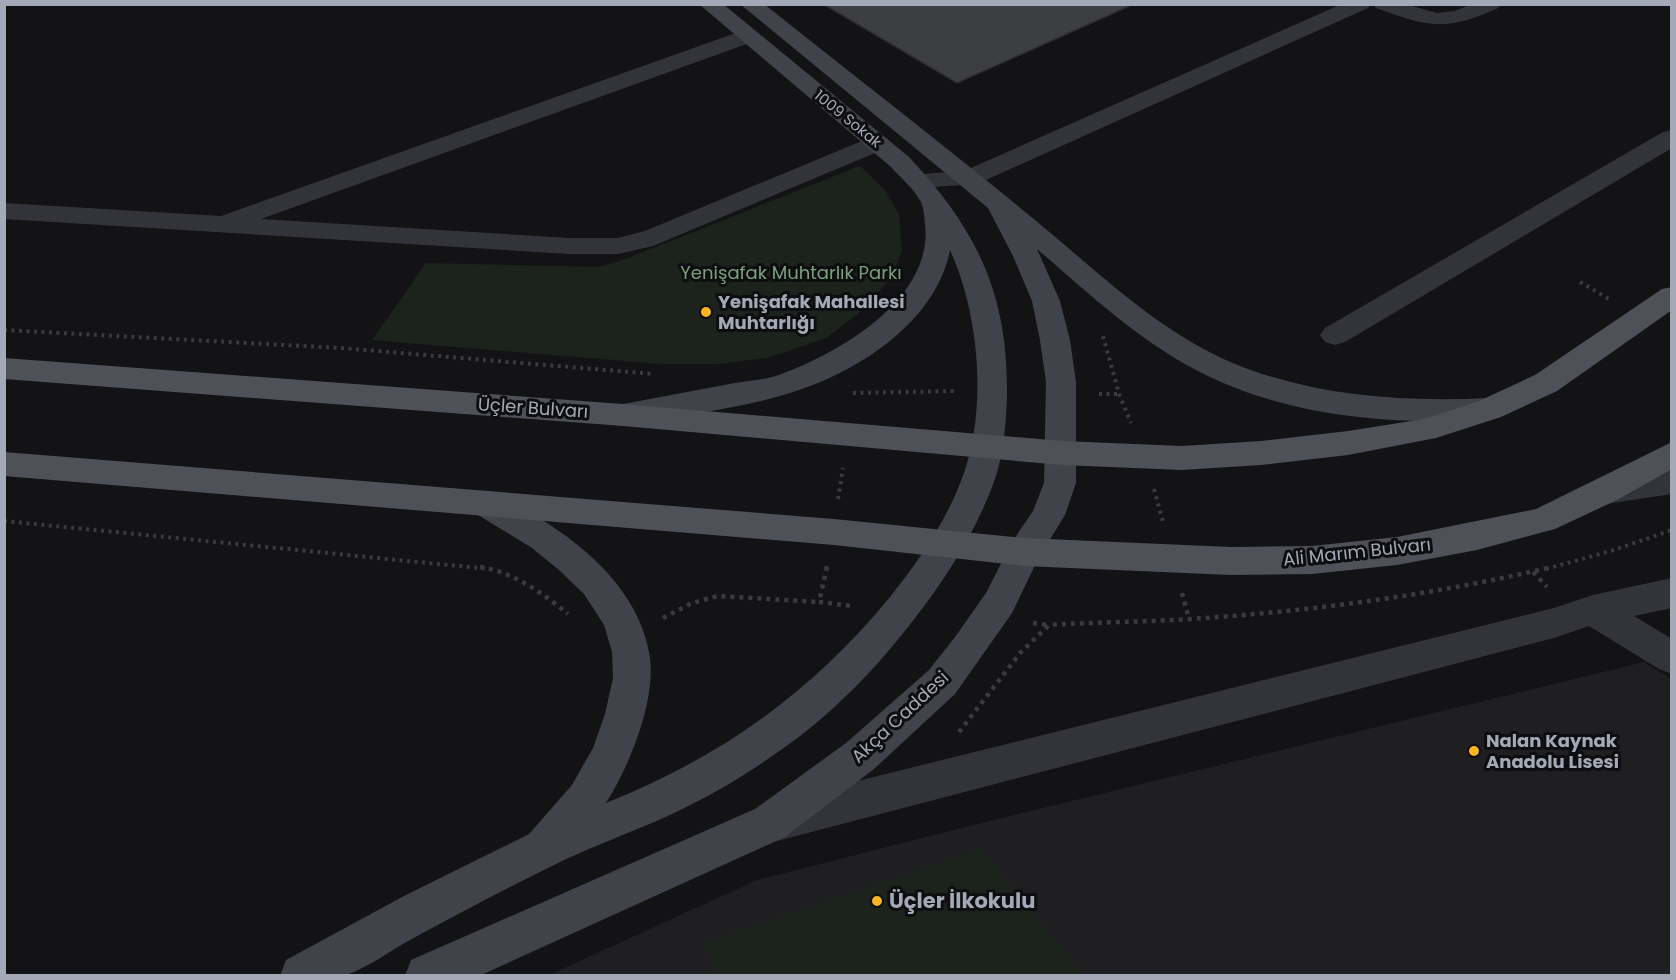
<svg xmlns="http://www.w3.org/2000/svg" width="1676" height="980" font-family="Poppins,sans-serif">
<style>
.built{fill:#1f1f22}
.green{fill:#1b231c}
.building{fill:#3c3e42;stroke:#2d2d31;stroke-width:1.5}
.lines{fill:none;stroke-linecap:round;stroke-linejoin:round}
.path-far1{stroke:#393b41;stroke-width:4;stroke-dasharray:3 4.5;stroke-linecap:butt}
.path{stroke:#393b41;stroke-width:4.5;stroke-dasharray:4 5;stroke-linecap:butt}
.street{fill:#33343a;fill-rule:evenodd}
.secondary{fill:#41434a;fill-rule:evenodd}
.primary{fill:#4f5159;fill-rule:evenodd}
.poi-dot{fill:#fcb423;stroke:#0e0e10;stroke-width:2}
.labels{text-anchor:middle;stroke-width:6;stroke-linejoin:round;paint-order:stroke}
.far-street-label{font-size:15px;fill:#a3a9b6;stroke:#0e0e10}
.park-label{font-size:18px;fill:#79a27c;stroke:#0e0e10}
.poi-label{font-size:18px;font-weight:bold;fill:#a3a9b6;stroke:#0e0e10;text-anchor:start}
.street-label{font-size:18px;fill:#a3a9b6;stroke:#0e0e10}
.near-poi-label{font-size:21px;font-weight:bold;fill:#a3a9b6;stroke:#0e0e10;text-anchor:start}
</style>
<rect width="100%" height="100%" fill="#131315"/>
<path class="built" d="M 1644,662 L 1671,679 L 1671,975 L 547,976 L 757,880 L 981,823 Z"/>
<path class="green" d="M 860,166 L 885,190 L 899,215 L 902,251 L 890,279 L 863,310 L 826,338 L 767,358 L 718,364 L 663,364 L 372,340 L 426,263 L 598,267 L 623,260 Z
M 982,849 L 1084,975 L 718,975 L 702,943 Z"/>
<path class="building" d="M 823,4 L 1134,4 L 957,83 Z"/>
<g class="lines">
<path class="path-far1" d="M 1580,282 L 1609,299
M 4,330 L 341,348 L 654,374
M 1103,336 L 1119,394 L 1131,423
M 853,393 L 956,391
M 1099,394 L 1119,394
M 1154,489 L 1163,522
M 838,499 L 843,468
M 4,521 L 489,569
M 826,569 L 827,566
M 1546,569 L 1614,550 L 1672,530"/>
<path class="path" d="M 480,567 C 512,571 544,594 568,614
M 827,567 L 819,602 L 852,606
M 1533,572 L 1547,587
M 1182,593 L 1189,619
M 663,618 L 692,603 L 718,596 L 819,602
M 1033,623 L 1049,625
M 959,732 L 1021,652 L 1049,625 C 1096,622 1143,622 1191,619 C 1313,611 1433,595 1552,567"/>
<path class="street" d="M 1342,4 L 1371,4 L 1368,8 L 977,184 L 918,188 L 909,185 L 905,180 L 909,175 L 964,171 Z
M 1373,4 L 1405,4 L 1437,13 L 1455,11 L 1472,4 L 1501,4 L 1498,8 C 1446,32 1428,27 1376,8 Z
M 747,29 L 755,31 L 758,36 L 755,41 L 261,219 L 569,238 L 618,238 L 645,231 L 869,138 L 878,136 L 887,138 L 890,143 L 887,148 L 653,246 L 618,254 L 569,254 L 4,219 L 4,203 L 221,216 Z
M 1672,130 L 1672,148 L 1345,342 L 1335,345 L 1325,342 L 1320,335 L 1325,328 L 1663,132 Z
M 1672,469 L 1672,494 L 1605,504 L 1593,500 L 1588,491 L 1593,482 Z
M 1672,578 L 1672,608 L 1634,616 L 1672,639 L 1672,674 L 1659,669 L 1589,626 L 1554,638 L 777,841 L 762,835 L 756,821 L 762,807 L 777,801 L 1554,608 L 1593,595 Z"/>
<path class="secondary" d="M 699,4 L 723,4 L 909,157 C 977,230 1008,293 1007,395 C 1006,424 1004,453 994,482 C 976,531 947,577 915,618 C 875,670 830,717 775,754 C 743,777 708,797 672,814 C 631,833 589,847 550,867 C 503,890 456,915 410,940 C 390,951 370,966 349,974 C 336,979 296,976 280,976 L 286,960 L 404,896 L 529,834 L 572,785 L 593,748 L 605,714 L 613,678 L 612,652 L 604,625 L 584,594 L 559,570 L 532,548 L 473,512 L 468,503 L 473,494 C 477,493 482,490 486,491 C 504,492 524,509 539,518 C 588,548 638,592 649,652 C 658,697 630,765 606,803 C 722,756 810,694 890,597 C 918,562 945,523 961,481 C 988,412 980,316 950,250 C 936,323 856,373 790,393 C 736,410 678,415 623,426 L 612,423 L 607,415 L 612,407 L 623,404 C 660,397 698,390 735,383 C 748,381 763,380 776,376 C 836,355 934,300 925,224 C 924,217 924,208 921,202 C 914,189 901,178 891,167 Z
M 740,4 L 764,4 C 853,75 943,144 1030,216 C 1097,270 1164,339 1248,369 C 1325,397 1407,402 1489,398 L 1500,401 L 1505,409 L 1500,417 L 1489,420 C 1391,425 1285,417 1196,370 C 1137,339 1087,292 1037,249 L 1060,301 L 1070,340 L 1076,382 L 1076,483 L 1065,515 L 1038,559 L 1012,613 L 955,694 L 874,769 L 785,837 L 479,976 L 405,976 L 411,960 L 755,809 L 846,743 L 929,670 L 955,637 L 986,593 L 1012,542 L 1033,511 L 1044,483 L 1046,382 L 1040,340 L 1032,301 L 1013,256 L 988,208 Z"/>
<path class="primary" d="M 1672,287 L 1672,310 L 1557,391 L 1501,417 L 1436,438 L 1348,455 L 1261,465 L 1182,470 L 1062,465 L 623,426 L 4,379 L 4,358 L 623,404 L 1062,441 L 1182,446 L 1261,441 L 1348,431 L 1424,419 L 1479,401 L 1535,375 L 1662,289 Z
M 1672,442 L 1672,469 L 1617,500 L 1555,529 L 1477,550 L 1397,565 L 1312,574 L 1231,575 L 1024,566 L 834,545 L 4,476 L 4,452 L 834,519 L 1024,538 L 1231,547 L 1312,546 L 1397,537 L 1536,509 Z"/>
</g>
<g class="poi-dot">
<circle cx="706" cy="312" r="6"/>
<circle cx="1474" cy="751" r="6"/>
<circle cx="877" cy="901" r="6"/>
</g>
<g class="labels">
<g class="far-street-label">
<text transform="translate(848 119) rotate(39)" y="5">1009 Sokak</text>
</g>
<g class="park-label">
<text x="791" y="279">Yenişafak Muhtarlık Parkı</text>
</g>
<g class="poi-label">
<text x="718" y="308">Yenişafak Mahallesi<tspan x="718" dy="21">Muhtarlığı</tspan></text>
<text x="1486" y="747">Nalan Kaynak<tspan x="1486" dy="21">Anadolu Lisesi</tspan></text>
</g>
<g class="street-label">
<text transform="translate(533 408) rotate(4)" y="6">Üçler Bulvarı</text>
<text transform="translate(1357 552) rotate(-6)" y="6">Ali Marım Bulvarı</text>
<text transform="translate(900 717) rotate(-43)" y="6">Akça Caddesi</text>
</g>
<g class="near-poi-label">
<text x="889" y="908">Üçler İlkokulu</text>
</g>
</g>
<rect width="1676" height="980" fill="none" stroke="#a3a9b6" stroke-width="12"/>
</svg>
